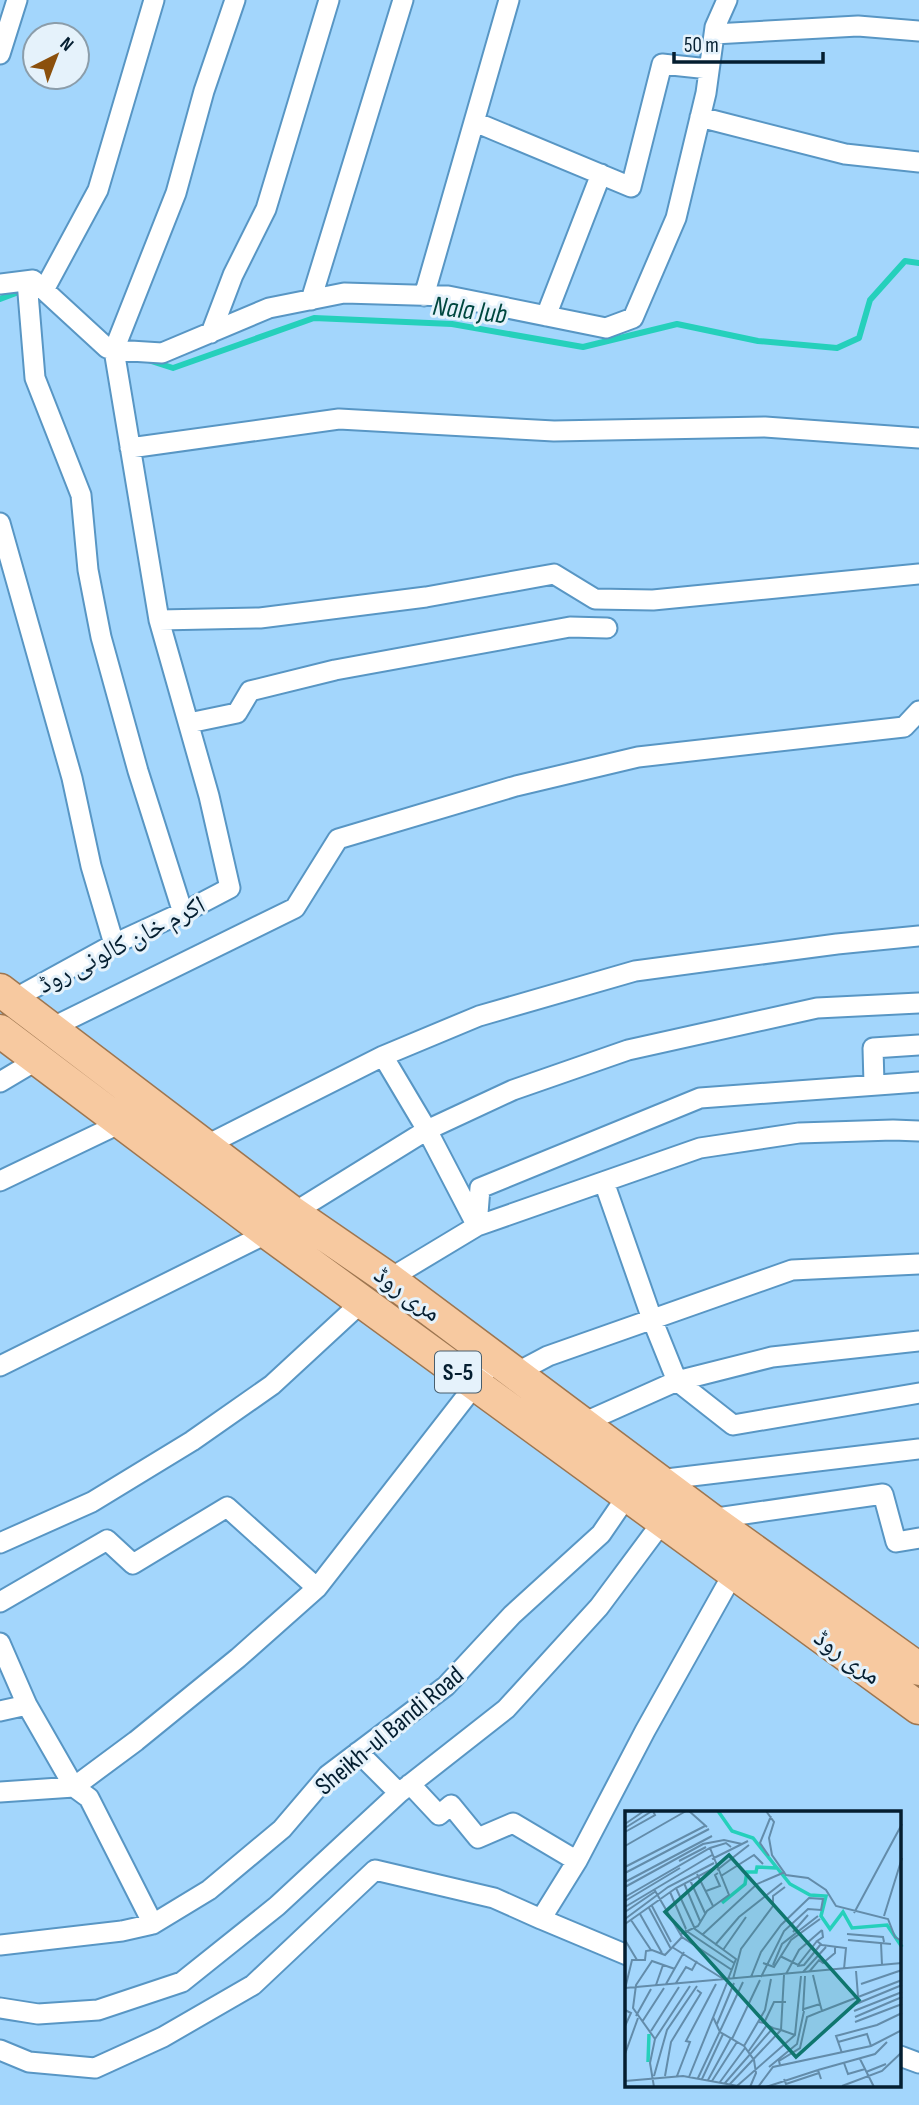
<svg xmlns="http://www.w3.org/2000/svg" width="919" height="2105" font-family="'Sofia Sans Condensed','Noto Naskh Arabic',sans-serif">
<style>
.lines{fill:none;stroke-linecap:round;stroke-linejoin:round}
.stream{stroke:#25d0bb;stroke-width:6}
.street-casing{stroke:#5896c4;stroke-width:23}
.primary-casing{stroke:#9e7650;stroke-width:35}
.street{stroke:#fff;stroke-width:19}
.primary{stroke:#f7c9a0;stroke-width:32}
.labels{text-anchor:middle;stroke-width:6;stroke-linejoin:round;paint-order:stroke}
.shield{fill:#e5f2fb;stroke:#485e6d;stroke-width:2}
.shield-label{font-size:24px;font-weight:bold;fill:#041e30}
.street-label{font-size:26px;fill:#041e30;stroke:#e5f2fb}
.water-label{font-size:28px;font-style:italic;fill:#00473f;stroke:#e5f2fb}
.inset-river{fill:none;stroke:#25d0bb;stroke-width:3.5}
.inset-road{fill:none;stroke:#638caa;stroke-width:2}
.view{fill:#0f766e;fill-opacity:0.15;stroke:#0f766e;stroke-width:3.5}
.inset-edge{fill:none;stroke:#041e30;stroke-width:3.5}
</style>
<rect width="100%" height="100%" fill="#a3d6fc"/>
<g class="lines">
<path class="stream" d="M 0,299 L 24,290
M 148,360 L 173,368 L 314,318 L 452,324 L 583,347 L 677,324 L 758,341 L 837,348 L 859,338 L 870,300 L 905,261 L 919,263"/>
<defs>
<path id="street" d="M 714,34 L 858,26 L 919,31
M 0,54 L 17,0
M 700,117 L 845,154 L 919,162
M 475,122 L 631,187 L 662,64 L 709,69
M 27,281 L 35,378 L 81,495 L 88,570 L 101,637 L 138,771 L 183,913
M 0,284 L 33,280 L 107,348 L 114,350 L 162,353 L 269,308 L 344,293 L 448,296 L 606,328 L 633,318 L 676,218 L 706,93 L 715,27 L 727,0
M 44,290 L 98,190 L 154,0
M 424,296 L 509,0
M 311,300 L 403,0
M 546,316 L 601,174
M 211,333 L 233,275 L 266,209 L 329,0
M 130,448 L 339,419 L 554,431 L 765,427 L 919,438
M 0,523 L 72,778 L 91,866 L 114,944
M 159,620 L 260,618 L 426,597 L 554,574 L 595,599 L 653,600 L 919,574
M 189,723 L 237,713 L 250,691 L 335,670 L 570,627 L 607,628
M 12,1000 L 114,944 L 188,910 L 230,888 L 209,796 L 159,620 L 114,350 L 176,193 L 204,91 L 235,0
M 51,1028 L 295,908 L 338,839 L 516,786 L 638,757 L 904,727 L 919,711
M 383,1056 L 427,1130 L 477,1226 L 700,1148 L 799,1133 L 893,1130 L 919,1131
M 0,1082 L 37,1060
M 874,1084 L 873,1048 L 919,1045
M 205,1146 L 383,1056 L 479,1016 L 635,971 L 837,944 L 919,936
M 0,1181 L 121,1123
M 604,1182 L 652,1319 L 677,1381 L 772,1357 L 919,1341
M 293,1213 L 427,1130 L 513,1090 L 628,1050 L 817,1008 L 919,1003
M 389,1279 L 477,1226 L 480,1188 L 700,1098 L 919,1082
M 0,1366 L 268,1233
M 516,1373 L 548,1356 L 792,1270 L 919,1264
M 583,1423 L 677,1381 L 733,1425 L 919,1393
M 658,1480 L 919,1449
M 710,1519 L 883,1494 L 896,1542 L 919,1538
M 0,1543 L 92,1502 L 192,1441 L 272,1385 L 363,1301
M 0,1602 L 107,1540 L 133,1564 L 227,1507 L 317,1588
M 0,1643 L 27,1705
M 0,1711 L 27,1705 L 74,1787 L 136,1741 L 238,1658 L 317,1588 L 496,1358
M 358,1752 L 399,1793 L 506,1709 L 599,1607 L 663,1521
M 410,1784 L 439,1815 L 451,1805 L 478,1838 L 513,1823 L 577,1861 L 645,1731 L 734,1572
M 0,1792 L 74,1787 L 89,1798 L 153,1924
M 541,1919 L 627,1955
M 0,1945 L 122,1931 L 153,1924 L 209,1890 L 282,1829 L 328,1775 L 446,1686 L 512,1615 L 601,1534 L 627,1496
M 0,2008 L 38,2014 L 98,2010 L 182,1982 L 277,1906 L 399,1793
M 0,2050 L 29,2062 L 95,2068 L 163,2037 L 253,1985 L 375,1870 L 494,1898 L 541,1919 L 577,1861
M 900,2056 L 919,2063"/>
<path id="primary" d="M 0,990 L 293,1213 L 389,1279 L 710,1519 L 919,1669
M 0,1031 L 268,1233 L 919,1708"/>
</defs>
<use href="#street" class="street-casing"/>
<use href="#primary" class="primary-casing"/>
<use href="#street" class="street"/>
<use href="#primary" class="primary"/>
</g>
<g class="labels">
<rect class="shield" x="435" y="1351.5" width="46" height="41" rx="5"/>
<g class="shield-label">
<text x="458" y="1380">S-5</text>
</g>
<g class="street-label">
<text transform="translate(121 944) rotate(-27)" y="9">اکرم خان کالونی روڈ</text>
<text transform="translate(408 1293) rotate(36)" y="9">مری روڈ</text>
<text transform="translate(848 1656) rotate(36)" y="9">مری روڈ</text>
<text transform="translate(389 1730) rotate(-40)" y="9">Sheikh-ul Bandi Road</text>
</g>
<g class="water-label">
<text transform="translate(470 309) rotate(7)" y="10">Nala Jub</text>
</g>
</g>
<g transform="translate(625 1811)">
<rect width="276" height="276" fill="#a3d6fc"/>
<path class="inset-river" d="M 93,0 L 107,20 L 128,27 L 165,73 L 185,84 L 201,85 L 196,105 L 205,118 L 218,101 L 227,117 L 262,114 L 277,136M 97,92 L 120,73 L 122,61 L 131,61 L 132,56 L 151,57M 23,251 L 24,223"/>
<path class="inset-road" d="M 64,0 L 82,16M 141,0 L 149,11 L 144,27 L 147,44 L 161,64 L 183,67 L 201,79 L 211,95 L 263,108 L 270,126 L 277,130M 0,13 L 19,0M 0,17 L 27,0M 0,21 L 30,4 L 28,0M 0,35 L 61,0M 144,45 L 135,32 L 146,5M 87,48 L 123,30M 54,50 L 81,36M 0,56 L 80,15M 92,59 L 124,34M 0,62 L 84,18M 72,63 L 88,95M 96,65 L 129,44 L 138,53M 65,69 L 80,102M 0,71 L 87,25M 59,72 L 75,110M 0,76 L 78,33 L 99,29 L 117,33M 51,77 L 70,118 L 111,148 L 103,168M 29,78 L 57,126 L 107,159M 81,80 L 95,75 L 90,64 L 93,62M 45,81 L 61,118M 0,86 L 85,37 L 101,32 L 106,36M 0,90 L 55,57M 27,95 L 46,131M 0,96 L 87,44M 24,97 L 46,138M 0,101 L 31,80M 229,102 L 277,13M 15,103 L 37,142M 259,105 L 277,47M 0,108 L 43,76 L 89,52M 6,109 L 26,139M 0,113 L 51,77 L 91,56M 60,119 L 109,152M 197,119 L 198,126 L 192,130 L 197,134 L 221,137 L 219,158M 168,121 L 183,104M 56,123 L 73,115 L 82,100 L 104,84 L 85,37M 222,123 L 258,126 L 259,131M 77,124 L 132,73 L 160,61M 0,129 L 12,149M 223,129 L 266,133M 256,132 L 257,154M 90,134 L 114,106 L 157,72M 47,136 L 100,169M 98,139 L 121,106M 155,145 L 173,154 L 192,130M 138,152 L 149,156 L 166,129 L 195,108M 148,154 L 157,133 L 193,105M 172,155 L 179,154 L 196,133M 231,160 L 233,185M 178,161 L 201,136M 184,161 L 194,149 L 198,152 L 210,142 L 210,136M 161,163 L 174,139 L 197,119M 126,166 L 136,141 L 156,114 L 184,87 L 198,88 L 196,99 L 183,98 L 159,120 L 136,166M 108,168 L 116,138 L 148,95 L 148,85 L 160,76M 51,172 L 61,156 L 67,159 L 72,150M 41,173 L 59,141M 236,173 L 277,159M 31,174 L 38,154M 0,177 L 277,152M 0,178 L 7,149 L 20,149 L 21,140 L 27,139 L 40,144 L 57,126M 231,193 L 277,174M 179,198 L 195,193 L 188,164M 0,199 L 6,202 L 0,215M 178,200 L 180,165M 197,200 L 277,169M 229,200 L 277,181M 11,205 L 26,178M 88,206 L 95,221 L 119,235 L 129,249 L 131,262 L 125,276M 230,206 L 277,186M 17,211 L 39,177M 134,211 L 139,212 L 149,191 L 161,191M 230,211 L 277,193M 92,213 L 109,172M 26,220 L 54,176M 30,228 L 65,175M 107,228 L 135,169M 213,231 L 242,223 L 246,235M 119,235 L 140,199 L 146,168M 123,241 L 142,214 L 148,217M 217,242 L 211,225 L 252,214 L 277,202M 0,243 L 13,207M 235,248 L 249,276M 219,252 L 223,263 L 240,258M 155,254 L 154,250 L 175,237 L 182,206 L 197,200 L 195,193M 144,256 L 172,233 L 179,200M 193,259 L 250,243 L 262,231M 241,261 L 261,253M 29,265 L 42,219 L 72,175M 40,265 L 46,231 L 76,182 L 72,179M 52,265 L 65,231 L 61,230 L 91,173M 64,266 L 102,172M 73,267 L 118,171M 77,268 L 98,223M 159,268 L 161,273 L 194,262M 83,269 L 106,227M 0,270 L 58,265 L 113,275M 87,270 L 112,231M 95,271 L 120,237M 100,272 L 148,217 L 156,219 L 159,164M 105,273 L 156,219 L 170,224M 112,275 L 170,224 L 176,165M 217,275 L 257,260 L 276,242M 29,276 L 25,252 L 30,228 L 8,197 L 11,174 L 27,150 L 50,158M 133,276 L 148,256 L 246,235 L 277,219M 141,276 L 193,259 L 196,268"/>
<path class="view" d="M 104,44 L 234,189 L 171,246 L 40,101 Z"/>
<rect width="276" height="276" class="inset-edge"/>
</g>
<g transform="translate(56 56) rotate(42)"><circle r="33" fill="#e5f2fb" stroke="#8b9daa" stroke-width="2"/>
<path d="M0-5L12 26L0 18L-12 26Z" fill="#8b500c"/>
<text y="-10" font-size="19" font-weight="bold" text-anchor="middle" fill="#041e30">N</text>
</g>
<path d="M674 52v10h149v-10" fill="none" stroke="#041e30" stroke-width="3.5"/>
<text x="684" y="52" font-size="21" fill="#041e30" stroke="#e5f2fb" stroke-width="5" paint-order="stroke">50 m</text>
</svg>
